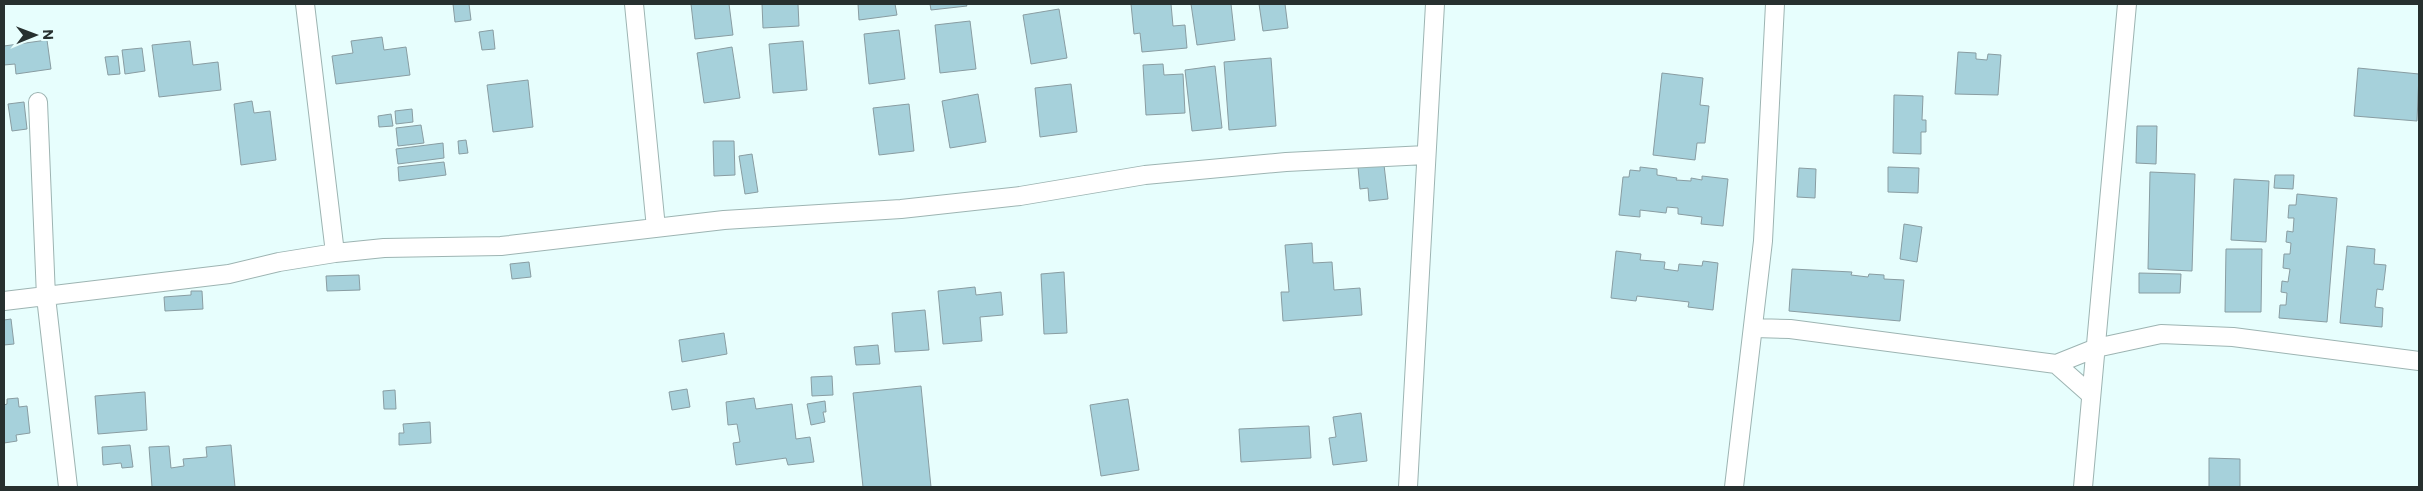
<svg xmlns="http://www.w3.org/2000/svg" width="2423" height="491" font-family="Commissioner,sans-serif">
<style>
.building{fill:#a6d1db;stroke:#899da2}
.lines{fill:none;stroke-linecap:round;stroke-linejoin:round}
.minor-casing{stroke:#9db4b2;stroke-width:20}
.minor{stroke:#fff;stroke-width:18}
</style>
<rect width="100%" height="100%" fill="#e7fefd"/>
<path class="building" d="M 453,4 L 469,4 L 471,20 L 455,22 Z
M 691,4 L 729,4 L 733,35 L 695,39 Z
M 762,4 L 798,4 L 799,26 L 763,28 Z
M 858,4 L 895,4 L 897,15 L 859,20 Z
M 930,4 L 966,4 L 967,6 L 931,10 Z
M 1131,4 L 1171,4 L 1173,26 L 1185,25 L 1187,48 L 1142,52 L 1140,33 L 1134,34 Z
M 1191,4 L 1231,4 L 1235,40 L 1197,45 Z
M 1259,4 L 1285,4 L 1288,28 L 1263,31 Z
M 1059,9 L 1067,58 L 1031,64 L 1023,15 Z
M 970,21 L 976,69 L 940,73 L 935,25 Z
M 493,30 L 495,49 L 482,50 L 479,32 Z
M 899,30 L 905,79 L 869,84 L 864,34 Z
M 382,37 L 384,50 L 406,47 L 410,75 L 336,84 L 332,56 L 353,53 L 351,41 Z
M 47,40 L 51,69 L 16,74 L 15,64 L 4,65 L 4,46 Z
M 190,41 L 193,65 L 218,62 L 221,90 L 159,97 L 152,45 Z
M 803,41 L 807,90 L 773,93 L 769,44 Z
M 732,47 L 740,98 L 704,103 L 697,53 Z
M 142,48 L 145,71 L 125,74 L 122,50 Z
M 1958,52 L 1976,53 L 1976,59 L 1987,60 L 1988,54 L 2001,55 L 1998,95 L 1955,94 Z
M 118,56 L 120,74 L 108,75 L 105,57 Z
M 1271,58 L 1276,126 L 1229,130 L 1224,62 Z
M 1163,64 L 1164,75 L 1183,74 L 1185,113 L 1146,115 L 1143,65 Z
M 1215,66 L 1222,128 L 1192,131 L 1185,70 Z
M 2358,68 L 2419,74 L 2417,121 L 2354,116 Z
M 1662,73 L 1703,78 L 1700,105 L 1709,106 L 1705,143 L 1697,143 L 1695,160 L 1653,155 Z
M 528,80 L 533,127 L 493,132 L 487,85 Z
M 1071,84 L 1077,132 L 1040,137 L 1035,88 Z
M 978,94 L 986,142 L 950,148 L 942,101 Z
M 1894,95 L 1923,96 L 1922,120 L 1926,120 L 1926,132 L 1921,132 L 1921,154 L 1893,153 Z
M 252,101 L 254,113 L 270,111 L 276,160 L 241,165 L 234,104 Z
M 24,102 L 27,129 L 12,131 L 8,104 Z
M 909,104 L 914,151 L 879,155 L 873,108 Z
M 412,109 L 413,122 L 396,124 L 395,111 Z
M 391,114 L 393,126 L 379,127 L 378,116 Z
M 421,125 L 424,143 L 398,146 L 396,128 Z
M 2137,126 L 2157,126 L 2156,164 L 2136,163 Z
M 466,140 L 468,153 L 459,154 L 458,141 Z
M 713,141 L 734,141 L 735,175 L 714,176 Z
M 443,143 L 444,158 L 398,164 L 396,149 Z
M 752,154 L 758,192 L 745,194 L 739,156 Z
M 444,162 L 446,175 L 399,181 L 398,167 Z
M 1384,165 L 1388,199 L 1369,201 L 1368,188 L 1360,189 L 1358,167 Z
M 1640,167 L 1657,169 L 1657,175 L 1677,178 L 1676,180 L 1691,181 L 1691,178 L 1702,180 L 1702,176 L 1728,179 L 1723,226 L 1701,224 L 1702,217 L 1678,214 L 1678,208 L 1667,207 L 1666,213 L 1640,210 L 1640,217 L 1619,215 L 1623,177 L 1629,177 L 1630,170 L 1640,171 Z
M 1888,167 L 1919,168 L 1918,193 L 1888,192 Z
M 1799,168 L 1816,169 L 1815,198 L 1797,197 Z
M 2150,172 L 2195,174 L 2192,271 L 2148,269 Z
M 2275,175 L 2294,175 L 2293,189 L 2274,188 Z
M 2234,179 L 2269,181 L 2266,242 L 2231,240 Z
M 2297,194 L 2337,198 L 2327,322 L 2279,318 L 2280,305 L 2286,305 L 2287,293 L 2281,292 L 2282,281 L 2288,282 L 2290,269 L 2283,268 L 2284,254 L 2290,254 L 2291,243 L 2286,242 L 2287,231 L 2293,232 L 2294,218 L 2288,218 L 2289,205 L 2296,205 Z
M 1904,224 L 1922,227 L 1917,262 L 1900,259 Z
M 1312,243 L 1313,263 L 1332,262 L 1334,290 L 1360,288 L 1362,315 L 1283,321 L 1281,292 L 1289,292 L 1285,245 Z
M 2347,246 L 2375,249 L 2374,264 L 2386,265 L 2383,290 L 2377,289 L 2375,307 L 2383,308 L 2382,327 L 2340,323 Z
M 2226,249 L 2262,249 L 2261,312 L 2225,312 Z
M 1616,251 L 1641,254 L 1640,260 L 1665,262 L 1664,269 L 1678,271 L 1679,264 L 1702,266 L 1703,261 L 1718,263 L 1713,310 L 1688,307 L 1689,302 L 1637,296 L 1636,301 L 1611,298 Z
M 529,262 L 531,277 L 512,279 L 510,264 Z
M 1792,269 L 1852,272 L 1851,275 L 1868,277 L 1869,274 L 1884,275 L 1884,279 L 1904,280 L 1900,321 L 1789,311 Z
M 1064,272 L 1067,333 L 1044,334 L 1041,274 Z
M 2139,273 L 2181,274 L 2180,293 L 2139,293 Z
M 359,275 L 360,290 L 327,291 L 326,276 Z
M 975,287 L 976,295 L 1001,292 L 1003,315 L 980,317 L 982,341 L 943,344 L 938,291 Z
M 191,291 L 202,291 L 203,309 L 165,311 L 164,297 L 191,295 Z
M 925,310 L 929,350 L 895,352 L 892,313 Z
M 4,314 L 4,320 L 11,319 L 14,344 L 4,345 Z
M 724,333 L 727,354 L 682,362 L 679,340 Z
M 878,345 L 880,364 L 856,365 L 854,347 Z
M 832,376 L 833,395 L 812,396 L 811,377 Z
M 921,386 L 931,487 L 863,487 L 853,393 Z
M 687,389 L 690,407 L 672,410 L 669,392 Z
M 395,390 L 396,409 L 384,409 L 383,391 Z
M 145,392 L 147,430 L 98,434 L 95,396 Z
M 18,398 L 19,407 L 27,406 L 30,433 L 16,435 L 17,441 L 4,443 L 4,405 L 7,404 L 7,399 Z
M 754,398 L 756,409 L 792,404 L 796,439 L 810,437 L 814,462 L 788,465 L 786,458 L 736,465 L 733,443 L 740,442 L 737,424 L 728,425 L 726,402 Z
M 1128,399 L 1139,470 L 1101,476 L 1090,405 Z
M 825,401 L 826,412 L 823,412 L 825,422 L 811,425 L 807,404 Z
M 1361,413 L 1367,461 L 1333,465 L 1329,438 L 1336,437 L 1333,417 Z
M 430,422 L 431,443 L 399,445 L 399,433 L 404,433 L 403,424 Z
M 1309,426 L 1311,458 L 1241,462 L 1239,429 Z
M 130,445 L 133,467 L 122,468 L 121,463 L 103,465 L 102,447 Z
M 231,445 L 235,487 L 152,487 L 149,447 L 169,446 L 171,468 L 184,466 L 183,459 L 207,457 L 206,447 Z
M 2209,458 L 2240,459 L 2240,487 L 2209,487 Z"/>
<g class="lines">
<defs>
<path id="minor" d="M 305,4 L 335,253
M 634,4 L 656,228
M 38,102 L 46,297 L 68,487
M 4,301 L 229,274 L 279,262 L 335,253 L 384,248 L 501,246 L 724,220 L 901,209 L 1020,196 L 1145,175 L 1286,162 L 1426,155
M 1754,328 L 1790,329 L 2056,364 L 2096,348 L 2161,334 L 2233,337 L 2419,361
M 2056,364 L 2091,395
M 1408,487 L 1435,4
M 1734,487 L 1763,241 L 1775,4
M 2083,487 L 2127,4"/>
</defs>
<use href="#minor" class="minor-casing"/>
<use href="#minor" class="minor"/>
</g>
<rect width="2423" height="491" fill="none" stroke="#27302f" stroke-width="10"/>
<g transform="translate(35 35) rotate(89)" stroke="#e7fefd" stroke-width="4" paint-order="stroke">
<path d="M0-4L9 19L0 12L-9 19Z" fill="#27302f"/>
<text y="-8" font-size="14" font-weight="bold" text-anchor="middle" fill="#27302f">N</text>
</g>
</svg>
